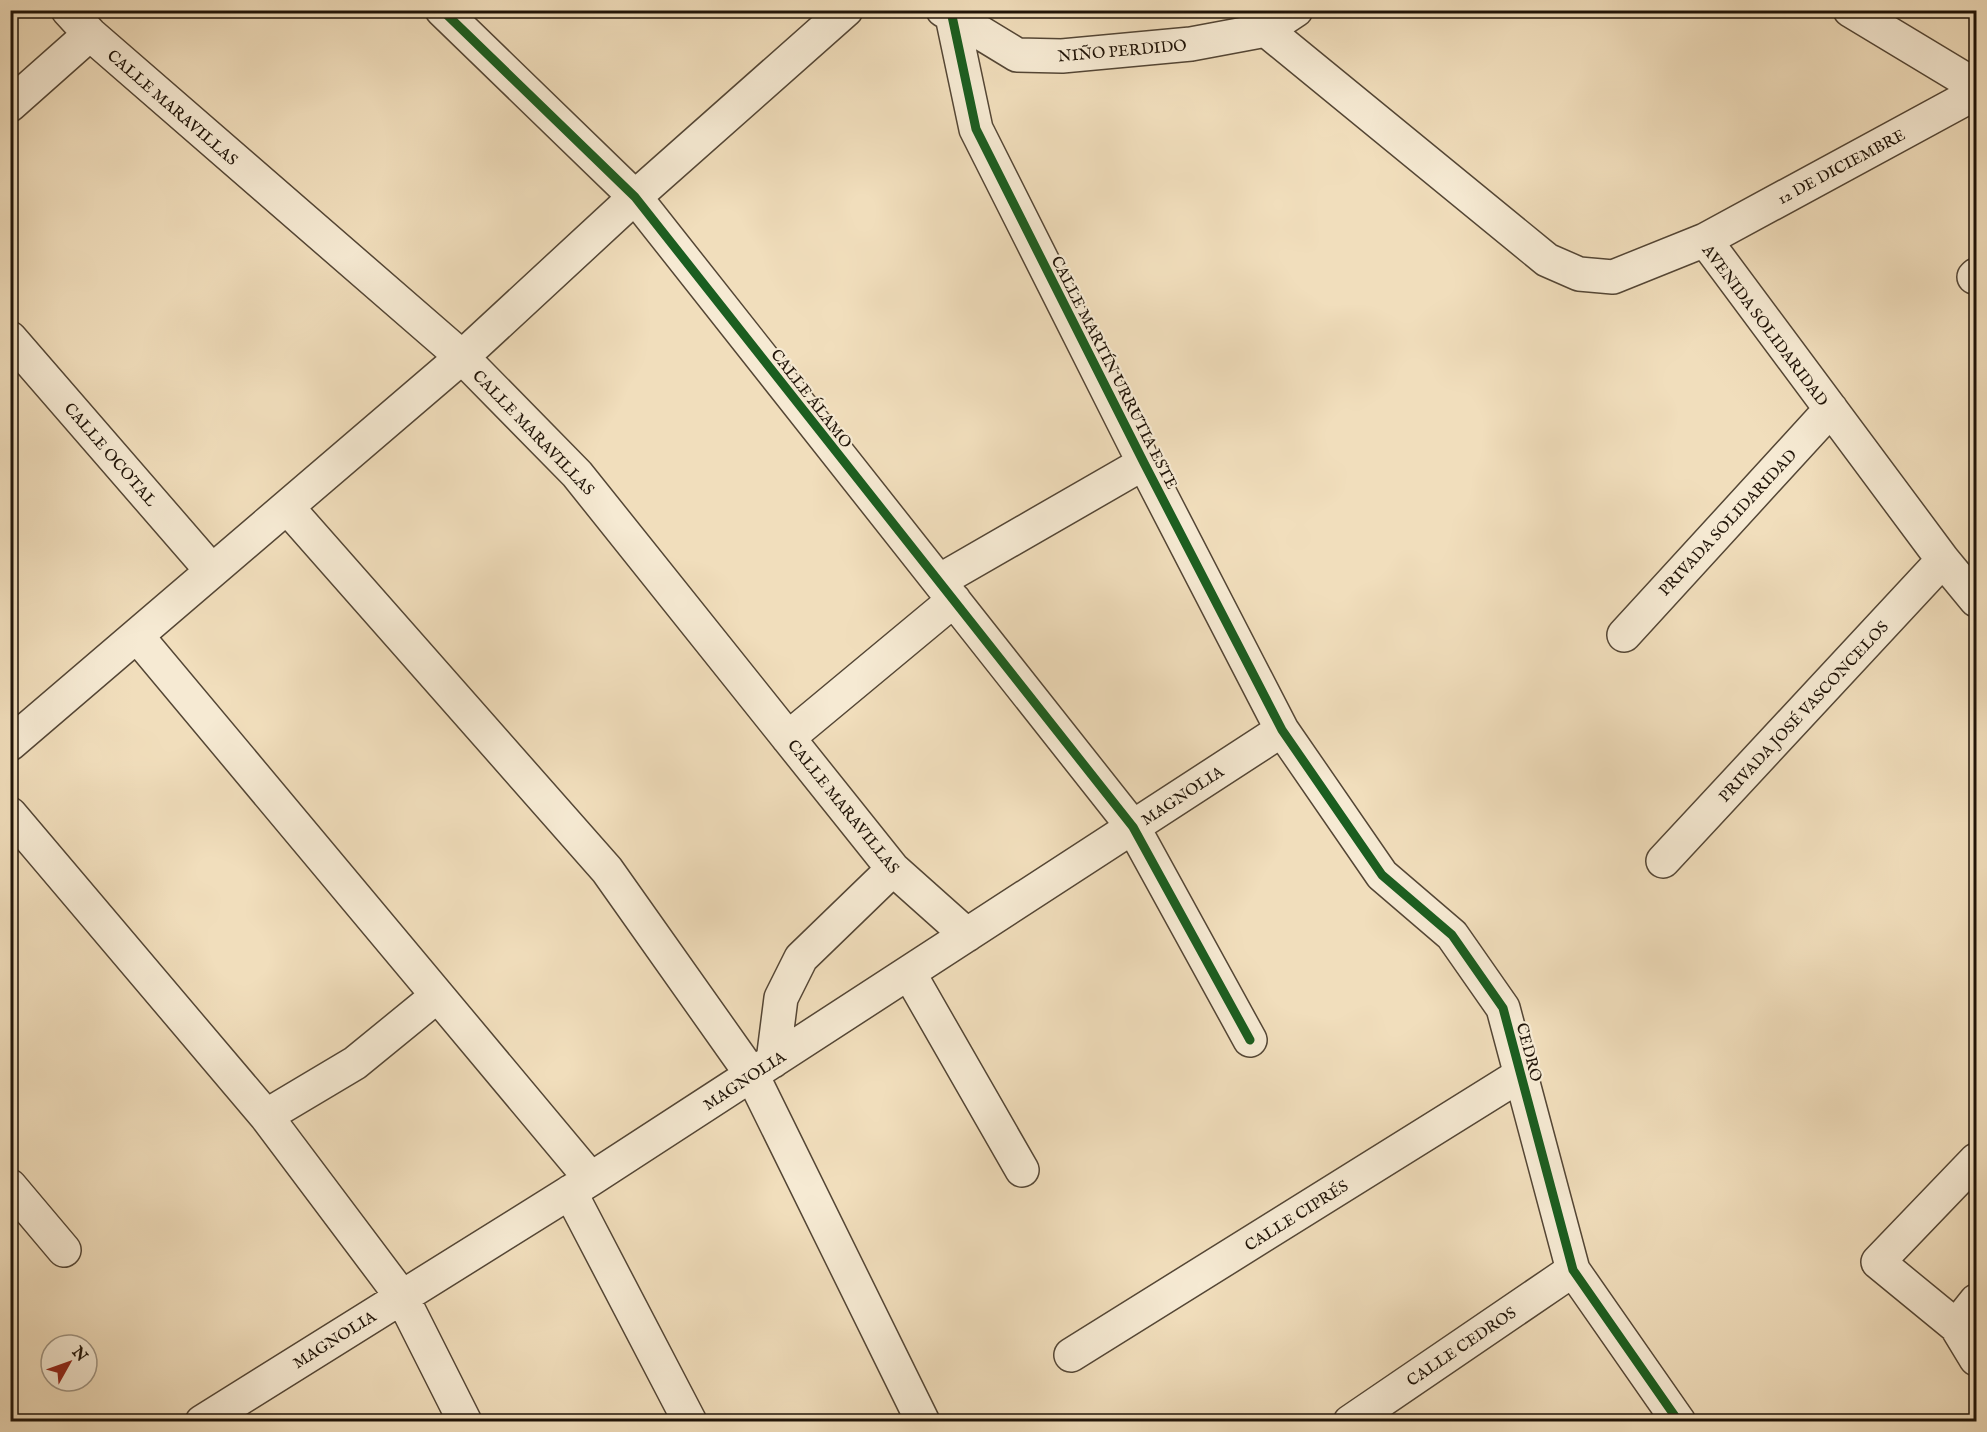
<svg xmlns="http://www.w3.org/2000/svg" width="1987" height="1432" font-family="'IM FELL English',serif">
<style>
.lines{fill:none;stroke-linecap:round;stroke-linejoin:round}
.minor-casing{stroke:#544635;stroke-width:36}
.minor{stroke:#f6ead3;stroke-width:33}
.cycleway-casing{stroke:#f6ead3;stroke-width:13}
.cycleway{stroke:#1b5e20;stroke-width:9}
.labels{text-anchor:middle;stroke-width:4.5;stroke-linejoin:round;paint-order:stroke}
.street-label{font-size:16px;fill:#201408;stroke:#f6ead3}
</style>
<rect width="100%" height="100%" fill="#f1debc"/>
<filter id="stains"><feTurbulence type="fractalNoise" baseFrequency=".00333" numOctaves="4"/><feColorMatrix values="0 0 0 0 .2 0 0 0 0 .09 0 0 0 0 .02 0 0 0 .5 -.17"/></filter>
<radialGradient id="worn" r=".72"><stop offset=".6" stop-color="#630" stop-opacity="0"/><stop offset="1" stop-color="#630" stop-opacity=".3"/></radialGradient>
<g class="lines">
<defs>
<path id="minor" d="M 68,10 L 90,34 L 462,357 L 577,474 L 893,869 L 967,935
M 442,10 L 635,197 L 1133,827 L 1250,1040
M 943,10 L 1017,55 L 1062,56 L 1191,44 L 1266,30 L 1296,10
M 1259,10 L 1266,30 L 1547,260 L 1579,274 L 1613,277 L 1705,240 L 1976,93
M 1850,10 L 1976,86
M 952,16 L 976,129 L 1144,463 L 1282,730 L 1382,875 L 1452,935 L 1503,1008 L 1573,1270 L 1679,1422
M 10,105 L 90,34
M 1705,240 L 1943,560 L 1976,600
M 1974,277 L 1976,275
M 10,338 L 212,571
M 287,507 L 607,870 L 752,1075 L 923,1422
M 939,581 L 1144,463
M 1624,635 L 1831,409
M 137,636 L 591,1179
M 788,738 L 954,600
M 10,744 L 462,357 L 635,197 L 846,10
M 10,814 L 266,1116 L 402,1297 L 465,1422
M 1663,861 L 1943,560
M 909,973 L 1022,1170
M 773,1061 L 781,998 L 801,958 L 893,869
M 266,1116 L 355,1063 L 437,996
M 1976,1160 L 1878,1262 L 1956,1326 L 1976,1359
M 10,1186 L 64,1250
M 570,1192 L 690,1422
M 1956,1326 L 1976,1301
M 1071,1355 L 1520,1075
M 202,1422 L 591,1179 L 1282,730
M 1350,1422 L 1573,1270"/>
</defs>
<use href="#minor" class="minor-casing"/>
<use href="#minor" class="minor"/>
<defs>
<path id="cycleway" d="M 442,10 L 635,197 L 1133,827 L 1250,1040
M 952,16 L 976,129 L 1144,463 L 1282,730 L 1382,875 L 1452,935 L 1503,1008 L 1573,1270 L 1679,1422"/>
</defs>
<use href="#cycleway" class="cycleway-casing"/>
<use href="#cycleway" class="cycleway"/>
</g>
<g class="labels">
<g class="street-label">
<text transform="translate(1122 50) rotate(-5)" y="6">NIÑO PERDIDO</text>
<text transform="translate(173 107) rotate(41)" y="6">CALLE MARAVILLAS</text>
<text transform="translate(1841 166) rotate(-28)" y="6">12 DE DICIEMBRE</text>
<text transform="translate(1766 325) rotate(53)" y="6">AVENIDA SOLIDARIDAD</text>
<text transform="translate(1115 372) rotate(63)" y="6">CALLE MARTÍN URRUTIA ESTE</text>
<text transform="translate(812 398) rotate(52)" y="6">CALLE ÁLAMO</text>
<text transform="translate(534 432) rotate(46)" y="6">CALLE MARAVILLAS</text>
<text transform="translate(111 454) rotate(49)" y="6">CALLE OCOTAL</text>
<text transform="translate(1727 522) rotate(-47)" y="6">PRIVADA SOLIDARIDAD</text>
<text transform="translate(1803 711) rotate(-47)" y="6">PRIVADA JOSÉ VASCONCELOS</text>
<text transform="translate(1182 795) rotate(-33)" y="6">MAGNOLIA</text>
<text transform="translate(844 806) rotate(51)" y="6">CALLE MARAVILLAS</text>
<text transform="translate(1530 1052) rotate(75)" y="6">CEDRO</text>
<text transform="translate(744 1080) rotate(-33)" y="6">MAGNOLIA</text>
<text transform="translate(1296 1215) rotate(-32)" y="6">CALLE CIPRÉS</text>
<text transform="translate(334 1339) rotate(-32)" y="6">MAGNOLIA</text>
<text transform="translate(1461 1346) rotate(-34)" y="6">CALLE CEDROS</text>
</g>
</g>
<rect width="1987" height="1432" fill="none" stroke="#f1debc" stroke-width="36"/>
<rect x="12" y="12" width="1963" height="1408" fill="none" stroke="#201408" stroke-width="3"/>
<rect x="18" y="18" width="1951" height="1396" fill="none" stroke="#201408" stroke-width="1.5"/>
<g transform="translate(69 1363) rotate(50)"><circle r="28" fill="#f6ead3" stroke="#a09482" stroke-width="1.5"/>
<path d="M0-4.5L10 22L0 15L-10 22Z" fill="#8f2418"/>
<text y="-9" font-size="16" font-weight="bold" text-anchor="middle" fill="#201408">N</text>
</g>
<rect width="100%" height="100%" filter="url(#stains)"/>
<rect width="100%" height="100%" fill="url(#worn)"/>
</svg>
